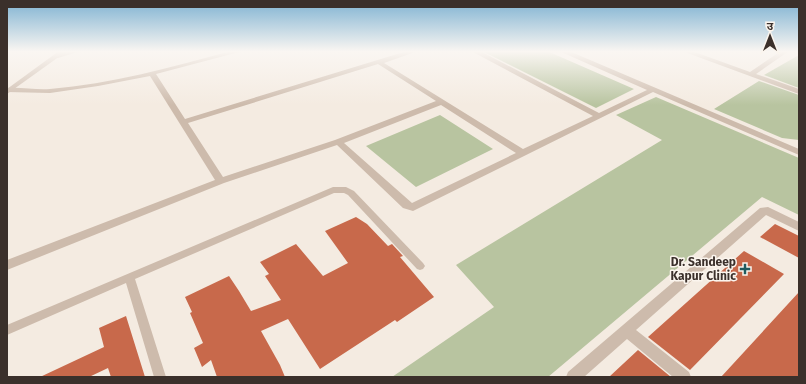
<svg xmlns="http://www.w3.org/2000/svg" width="806" height="384" font-family="'Fira Sans','Noto Sans Devanagari',sans-serif">
<style>
.green{fill:#b8c4a0}
.building{fill:#c8694b}
.lines{fill:none;stroke-linecap:round;stroke-linejoin:round}
.service{fill:#cdbbac;fill-rule:evenodd}
.minor{fill:#cdbbac;fill-rule:evenodd}
.tertiary{fill:#cdbbac;fill-rule:evenodd}
.poi-dot{fill:#1f5a5e;stroke:#fbf5ee;stroke-width:1.5}
.labels{text-anchor:middle;stroke-width:3;stroke-linejoin:round;paint-order:stroke}
.poi-label{font-size:12px;font-weight:bold;fill:#3b302b;stroke:#fbf5ee;text-anchor:end}
</style>
<rect width="100%" height="100%" fill="#f4ebe1"/>
<path class="green" d="M 482,51 L 547,51 L 634,89 L 596,108 Z
M 799,55 L 799,88 L 764,75 Z
M 759,81 L 799,95 L 799,140 L 782,138 L 714,109 Z
M 656,97 L 799,158 L 799,215 L 762,197 L 548,377 L 392,377 L 494,307 L 456,265 L 662,140 L 616,115 Z
M 440,115 L 493,149 L 416,187 L 366,146 Z"/>
<path class="building" d="M 356,217 L 367,224 L 388,246 L 392,244 L 403,256 L 400,257 L 434,297 L 397,322 L 395,320 L 320,369 L 288,319 L 261,331 L 280,365 L 285,377 L 217,377 L 211,360 L 202,367 L 194,348 L 203,343 L 190,313 L 192,312 L 185,297 L 229,276 L 239,291 L 251,311 L 281,300 L 265,276 L 269,274 L 260,262 L 296,244 L 323,276 L 348,263 L 325,231 Z
M 775,224 L 799,236 L 799,258 L 760,237 Z
M 744,251 L 784,274 L 690,370 L 648,337 Z
M 799,292 L 799,377 L 721,377 L 744,352 Z
M 126,316 L 145,377 L 111,377 L 108,368 L 89,377 L 40,377 L 104,347 L 99,328 Z
M 638,350 L 671,377 L 609,377 Z"/>
<g class="lines">
<path class="service" d="M 333,187 L 346,187 L 354,191 L 423,263 L 425,266 L 423,269 L 420,270 L 417,269 L 348,195 L 344,193 L 334,193 L 135,279 L 166,377 L 154,377 L 126,283 L 7,335 L 7,325 Z"/>
<path class="minor" d="M 68,51 L 81,51 L 58,58 L 55,56 Z
M 231,51 L 243,51 L 156,74 L 185,119 L 407,51 L 418,51 L 384,63 L 523,149 L 593,116 L 471,51 L 480,51 L 599,113 L 647,90 L 559,51 L 569,51 L 799,149 L 799,155 L 653,92 L 413,211 L 403,208 L 337,145 L 224,183 L 7,270 L 7,260 L 215,180 L 150,76 L 98,86 L 50,93 L 7,92 L 7,88 C 21,87 36,90 50,89 C 111,84 172,67 231,51 ZM 378,64 L 436,101 L 335,140 L 223,177 L 188,123 ZM 441,105 L 516,153 L 412,203 L 344,143 Z
M 682,51 L 692,51 L 750,72 L 781,51 L 789,51 L 756,74 L 799,89 L 799,94 Z
M 768,207 L 799,222 L 799,231 L 766,215 L 636,330 L 689,372 L 691,377 L 673,377 L 627,339 L 584,377 L 566,377 L 568,372 L 760,208 Z"/>
<path class="tertiary" d="M 59,51 L 67,51 L 7,94 L 7,89 Z"/>
</g>
<linearGradient id="sky" x2="0" y2="1"><stop stop-color="#7eb2d2"/><stop offset="0.49" stop-color="#faf6f2"/><stop offset="1" stop-color="#faf6f2" stop-opacity="0"/></linearGradient>
<rect width="806" height="105" fill="url(#sky)"/>
<path class="poi-dot" d="M743 263h4v4h4v4h-4v4h-4v-4h-4v-4h4z"/>
<g class="labels">
<g class="poi-label">
<text x="736" y="266">Dr. Sandeep<tspan x="736" dy="14">Kapur Clinic</tspan></text>
</g>
</g>
<rect width="806" height="384" fill="none" stroke="#3b302b" stroke-width="16"/>
<g transform="translate(770 36)" stroke="#fbf5ee" stroke-width="3" paint-order="stroke">
<path d="M0-3L7 15L0 10L-7 15Z" fill="#3b302b"/>
<text y="-6" font-size="11" font-weight="bold" text-anchor="middle" fill="#3b302b">उ</text>
</g>
</svg>
